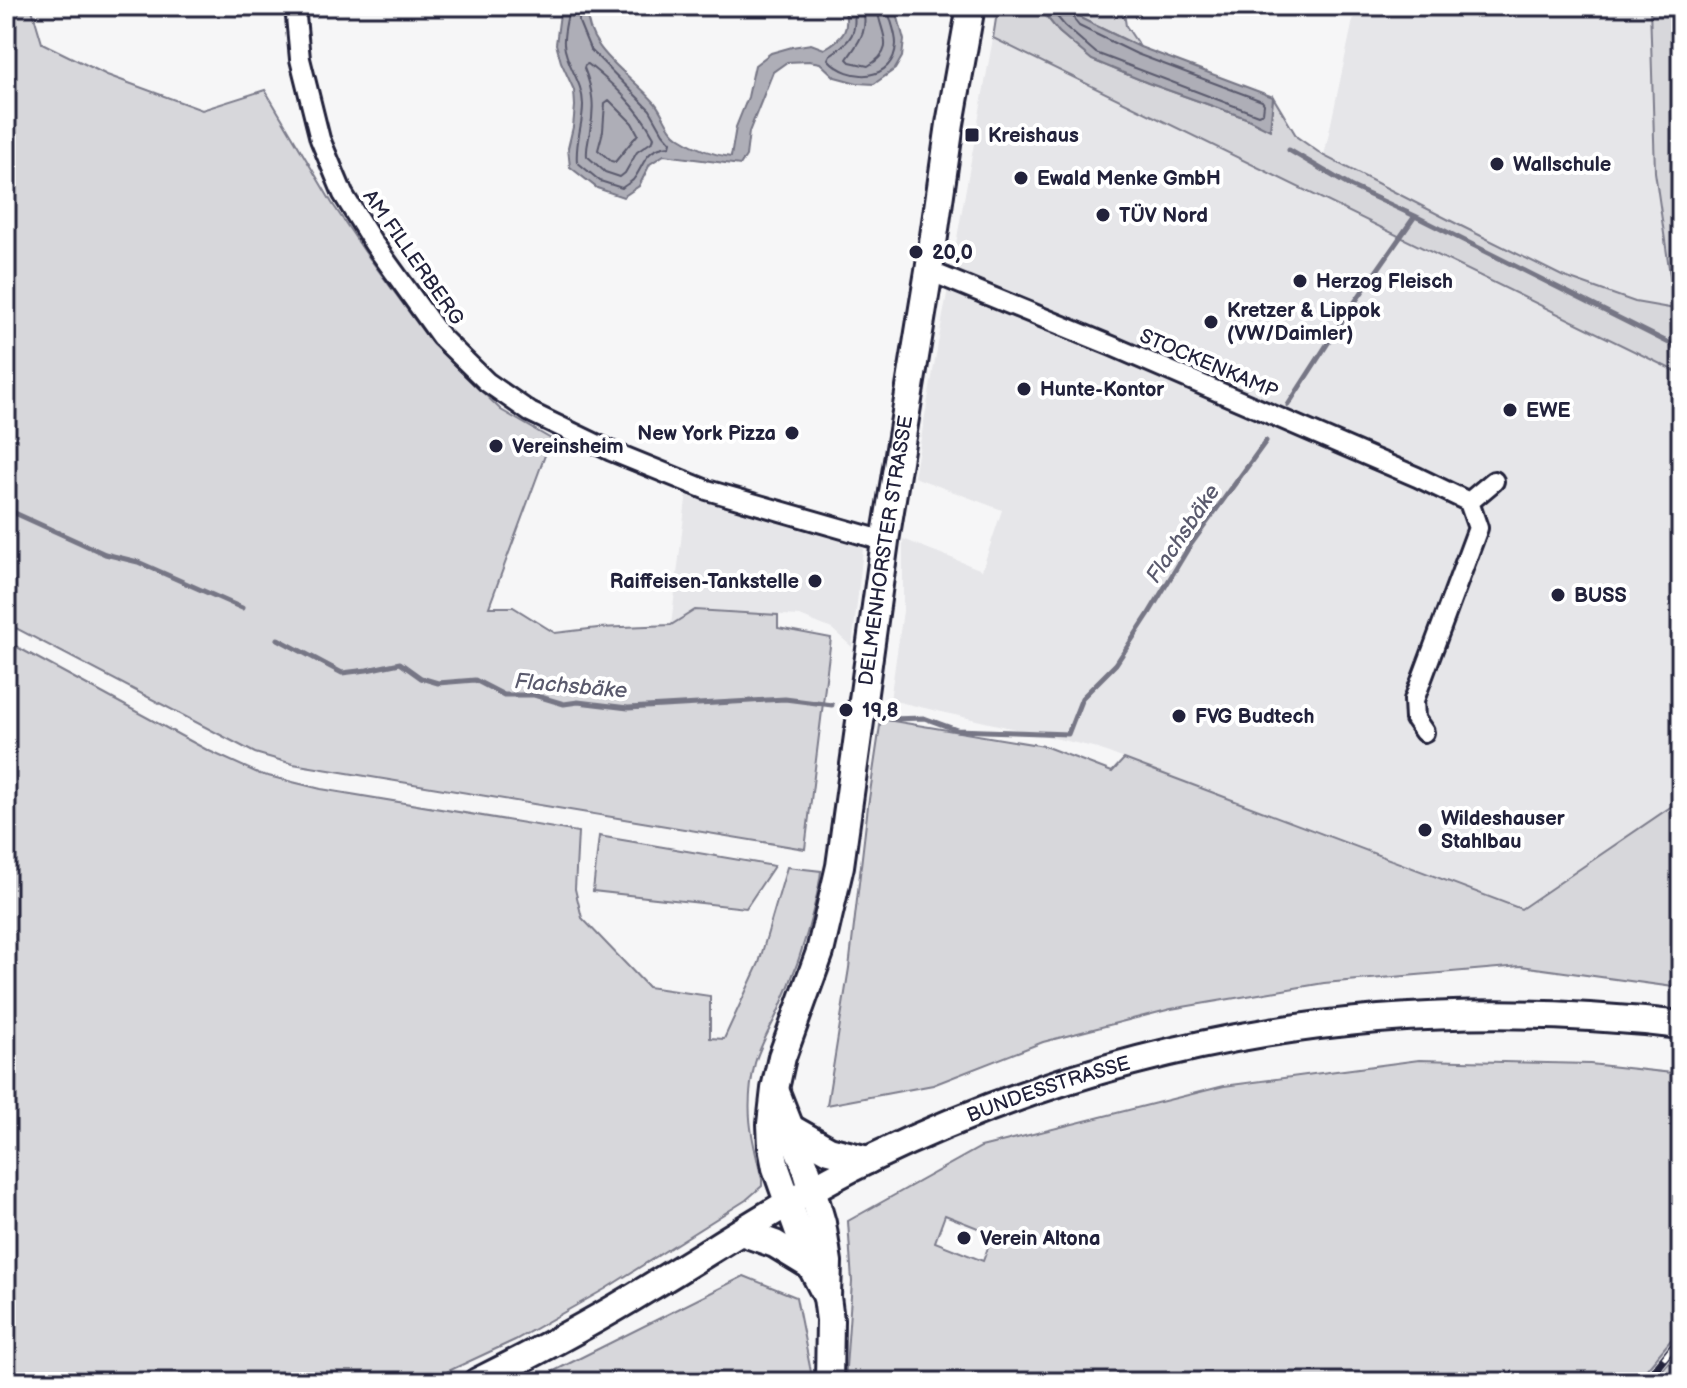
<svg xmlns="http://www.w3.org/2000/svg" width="1687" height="1388" font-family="'Balsamiq Sans',sans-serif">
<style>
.built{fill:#e6e6e9}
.green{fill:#d7d7db;stroke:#7c7c8b;stroke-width:2;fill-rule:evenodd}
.water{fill:#aeaeb7;stroke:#767685;stroke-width:2}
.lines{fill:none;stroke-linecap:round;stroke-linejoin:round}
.shore{stroke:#5a5a6d;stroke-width:2}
.stream{stroke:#767685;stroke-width:5}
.minor-casing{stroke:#22223b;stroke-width:24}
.secondary-casing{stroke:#22223b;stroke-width:32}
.minor{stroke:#fff;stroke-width:18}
.secondary{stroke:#fff;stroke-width:26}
.rail-casing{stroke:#22223b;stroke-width:8}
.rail{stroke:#fff;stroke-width:5;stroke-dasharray:15;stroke-linecap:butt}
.poi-dot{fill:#22223b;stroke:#fff;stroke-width:3}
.labels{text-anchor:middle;stroke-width:8;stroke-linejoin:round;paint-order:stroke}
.poi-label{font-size:20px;font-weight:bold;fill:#22223b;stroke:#fff;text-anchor:start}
.street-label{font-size:20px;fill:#22223b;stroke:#fff}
.water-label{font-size:22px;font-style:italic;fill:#5a5a6d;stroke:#fff}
</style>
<rect width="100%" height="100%" fill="#f6f6f7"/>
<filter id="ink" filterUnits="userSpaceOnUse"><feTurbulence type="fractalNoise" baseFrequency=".0125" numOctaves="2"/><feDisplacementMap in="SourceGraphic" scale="16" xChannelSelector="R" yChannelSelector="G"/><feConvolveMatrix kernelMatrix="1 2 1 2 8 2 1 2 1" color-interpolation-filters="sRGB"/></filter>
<g filter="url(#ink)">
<path class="built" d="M 1356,6 L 1650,6 L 1655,172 L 1675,309 L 1635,302 L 1562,276 L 1459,225 L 1324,156 Z
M 993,38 L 1680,373 L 1681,378 L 1681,800 L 1521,909 L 1093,747 L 890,700 L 903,611 L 903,539 L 982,570 L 1002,510 L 914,477 Z
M 687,491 L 864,541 L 852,647 L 832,629 L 800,616 L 695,610 L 671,625 Z
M 1681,1328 L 1681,1348 L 1652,1382 L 1636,1382 Z"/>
<path class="green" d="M 6,6 L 31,6 L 42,43 L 107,75 L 202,110 L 265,90 L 332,203 L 365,252 L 431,342 L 501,410 L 551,439 L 489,607 L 513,607 L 555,633 L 598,628 L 671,625 L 695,610 L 778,615 L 778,628 L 831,638 L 805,849 L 293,764 L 255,753 L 6,623 Z
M 998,6 L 1038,6 L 1059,32 L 1092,60 L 1148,83 L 1246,118 L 1270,129 L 1273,97 L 1297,137 L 1324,156 L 1459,225 L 1562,276 L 1635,302 L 1675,309 L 1655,172 L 1650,6 L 1681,6 L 1681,378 L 1679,373 L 993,38 Z
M 1077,6 L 1123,6 L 1126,26 L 1140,47 L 1082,19 Z
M 6,641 L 207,750 L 260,774 L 321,789 L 578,832 L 575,889 L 582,918 L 648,987 L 710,996 L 710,1038 L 724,1039 L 759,963 L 787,867 L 821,871 C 820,883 817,895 814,907 C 805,944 793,978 778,1012 C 770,1029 760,1046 755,1063 C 744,1107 751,1137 762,1179 L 762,1186 L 746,1200 L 605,1289 L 515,1340 L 425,1382 L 6,1382 Z
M 881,719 L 1044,746 L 1112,772 L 1124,759 L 1521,909 L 1681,800 L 1681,988 L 1521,966 L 1324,983 L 1171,1009 L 1043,1042 L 933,1085 L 827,1105 L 849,968 L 868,806 Z
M 599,836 L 774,866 L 746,908 L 593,891 Z
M 1419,1060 L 1590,1064 L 1681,1074 L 1681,1328 L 1636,1382 L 845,1382 L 852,1282 L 848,1221 L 981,1147 L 1224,1086 ZM 945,1215 L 993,1234 L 983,1261 L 935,1242 Z
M 744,1276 L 796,1297 L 813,1382 L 532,1382 Z
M 1681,1348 L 1681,1382 L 1652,1382 L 1656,1377 Z"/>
<path class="water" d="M 561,6 L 587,6 C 584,50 630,73 655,103 C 664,114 667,130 680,138 C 695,148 714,155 731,157 L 736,127 L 748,97 L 755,65 L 771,53 L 792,47 L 811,44 L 824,49 C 845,37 850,30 844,6 L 895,6 L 904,40 L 902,57 L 895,69 L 874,84 L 857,83 L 835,77 L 820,63 L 809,61 L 787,62 L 773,72 L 749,132 L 746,156 L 740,165 L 664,155 L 650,164 L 639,186 L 623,197 L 597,188 L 570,167 L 568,148 L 573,127 L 575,106 L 574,90 L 561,62 L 556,44 Z
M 1038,6 L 1077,6 L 1082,19 L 1140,47 L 1273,97 L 1270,130 L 1246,118 L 1148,83 L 1092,60 L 1059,32 Z"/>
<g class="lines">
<path class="shore" d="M 569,6 C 568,18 563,32 564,44 C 566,66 583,81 583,105 C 583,124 575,142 577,162 L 600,181 L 622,188 C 624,186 631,182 633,180 C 645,165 644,148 670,146 L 671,142 L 663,133 L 650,110 L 590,49 L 579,22 L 579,6
M 853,6 C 858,32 852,41 830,55 L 828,59 C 849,83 894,82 896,44 C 896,31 889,18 887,6
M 863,6 C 868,32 861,39 847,59 L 850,62 L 868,66 C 899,48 879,33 877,6
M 1048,6 L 1065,26 L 1096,53 L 1258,115 L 1263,113 L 1264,104 L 1262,101 L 1137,54 L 1079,26 L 1075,21 L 1070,6
M 588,64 C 613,84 638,107 654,137 L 653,141 L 637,152 L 625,173 L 620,177 L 605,172 L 587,156 C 586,147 589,140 590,131 C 595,107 593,90 584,68 L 585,65 Z
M 609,100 L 632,123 L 638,134 L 615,162 L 611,161 L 598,150 L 603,131 L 605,103 Z"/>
<path class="stream" d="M 1289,150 L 1350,186 L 1415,216
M 1288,405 L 1348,312 L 1415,216 L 1681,349
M 6,509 L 105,554 L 138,562 L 242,608
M 278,639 L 342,673 L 367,670 L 400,663 L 421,678 L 438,683 L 475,680 L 504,695 L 534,695 L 564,704 L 578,702 L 628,708 L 785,699 L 832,705
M 890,719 L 924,718 L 957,730 L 1068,734 L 1082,698 L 1116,664 L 1148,615 L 1189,547 L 1266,441"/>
<defs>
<path id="minor" d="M 295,6 L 300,59 L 320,139 L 343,194 L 374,244 L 441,337 L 487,382 L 530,412 L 611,451 L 707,490 L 885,541
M 929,271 L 1112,346 L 1417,477 L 1469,502 L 1494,481
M 1424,732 L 1415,719 L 1414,700 L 1478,528 L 1469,502"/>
<g id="secondary">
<path d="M 776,1092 L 806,1168 L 822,1223 L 828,1262 L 827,1297 L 830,1320 L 829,1382"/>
<path d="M 792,1129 L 829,1150 L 868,1160"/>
<path d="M 741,1232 L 775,1244 L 811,1266"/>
<path id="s1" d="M 827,1297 L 811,1266 L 776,1168 L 772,1147 L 771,1124 L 775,1089 L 782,1057 L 820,952 L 840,866 L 885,541 L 929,271 L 950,124 L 971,6"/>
<path id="s2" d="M 477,1382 C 535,1353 592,1323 647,1289 C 721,1245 793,1196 870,1159 C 1129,1034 1396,992 1681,1025"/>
</g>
</defs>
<use href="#minor" class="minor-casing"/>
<use href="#secondary" class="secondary-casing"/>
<use href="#minor" class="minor"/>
<use href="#secondary" class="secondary"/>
<defs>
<path id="rail" d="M 1645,1382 L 1681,1337"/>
</defs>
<use href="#rail" class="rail-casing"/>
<use href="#rail" class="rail"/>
</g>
</g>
<g class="poi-dot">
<rect x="964" y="127" width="16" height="16" rx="4"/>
<circle cx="1497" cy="164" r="8"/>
<circle cx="1021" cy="178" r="8"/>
<circle cx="1103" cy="215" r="8"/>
<circle cx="916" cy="252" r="8"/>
<circle cx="1300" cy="281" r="8"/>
<circle cx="1211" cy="322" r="8"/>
<circle cx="1024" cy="389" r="8"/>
<circle cx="1510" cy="410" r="8"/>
<circle cx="792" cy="433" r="8"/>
<circle cx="496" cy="446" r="8"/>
<circle cx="815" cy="581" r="8"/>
<circle cx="1558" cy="595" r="8"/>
<circle cx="846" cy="710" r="8"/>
<circle cx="1179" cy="716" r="8"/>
<circle cx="1425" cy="830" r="8"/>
<circle cx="964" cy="1238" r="8"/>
</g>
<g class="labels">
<g class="poi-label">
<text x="988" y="142">Kreishaus</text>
<text x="1513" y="171">Wallschule</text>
<text x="1037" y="185">Ewald Menke GmbH</text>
<text x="1119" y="222">TÜV Nord</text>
<text x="932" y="259">20,0</text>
<text x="1316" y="288">Herzog Fleisch</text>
<text x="1227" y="317">Kretzer &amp; Lippok<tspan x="1227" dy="23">(VW/Daimler)</tspan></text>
<text x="1040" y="396">Hunte-Kontor</text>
<text x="1526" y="417">EWE</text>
<text x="776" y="440" text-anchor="end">New York Pizza</text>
<text x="512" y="453">Vereinsheim</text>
<text x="799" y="588" text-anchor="end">Raiffeisen-Tankstelle</text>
<text x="1574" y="602">BUSS</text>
<text x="862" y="717">19,8</text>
<text x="1195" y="723">FVG Budtech</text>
<text x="1441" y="825">Wildeshauser<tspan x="1441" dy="23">Stahlbau</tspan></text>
<text x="980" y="1245">Verein Altona</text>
</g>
<g class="street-label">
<text transform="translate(414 257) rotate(55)" y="7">AM FILLERBERG</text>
<text transform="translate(1209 363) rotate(23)" y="7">STOCKENKAMP</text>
<text dy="7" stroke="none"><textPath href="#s1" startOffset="770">DELMENHORSTER STRASSE</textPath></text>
<text dy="7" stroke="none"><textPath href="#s2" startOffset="644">BUNDESSTRASSE</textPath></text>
</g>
<g class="water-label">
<text transform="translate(1182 533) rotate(-56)" y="8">Flachsbäke</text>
<text transform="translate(571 685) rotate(5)" y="8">Flachsbäke</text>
</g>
</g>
<rect width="1687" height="1388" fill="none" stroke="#fff" stroke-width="32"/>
<rect x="16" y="16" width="1655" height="1356" fill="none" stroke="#22223b" stroke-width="3" filter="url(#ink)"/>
</svg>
